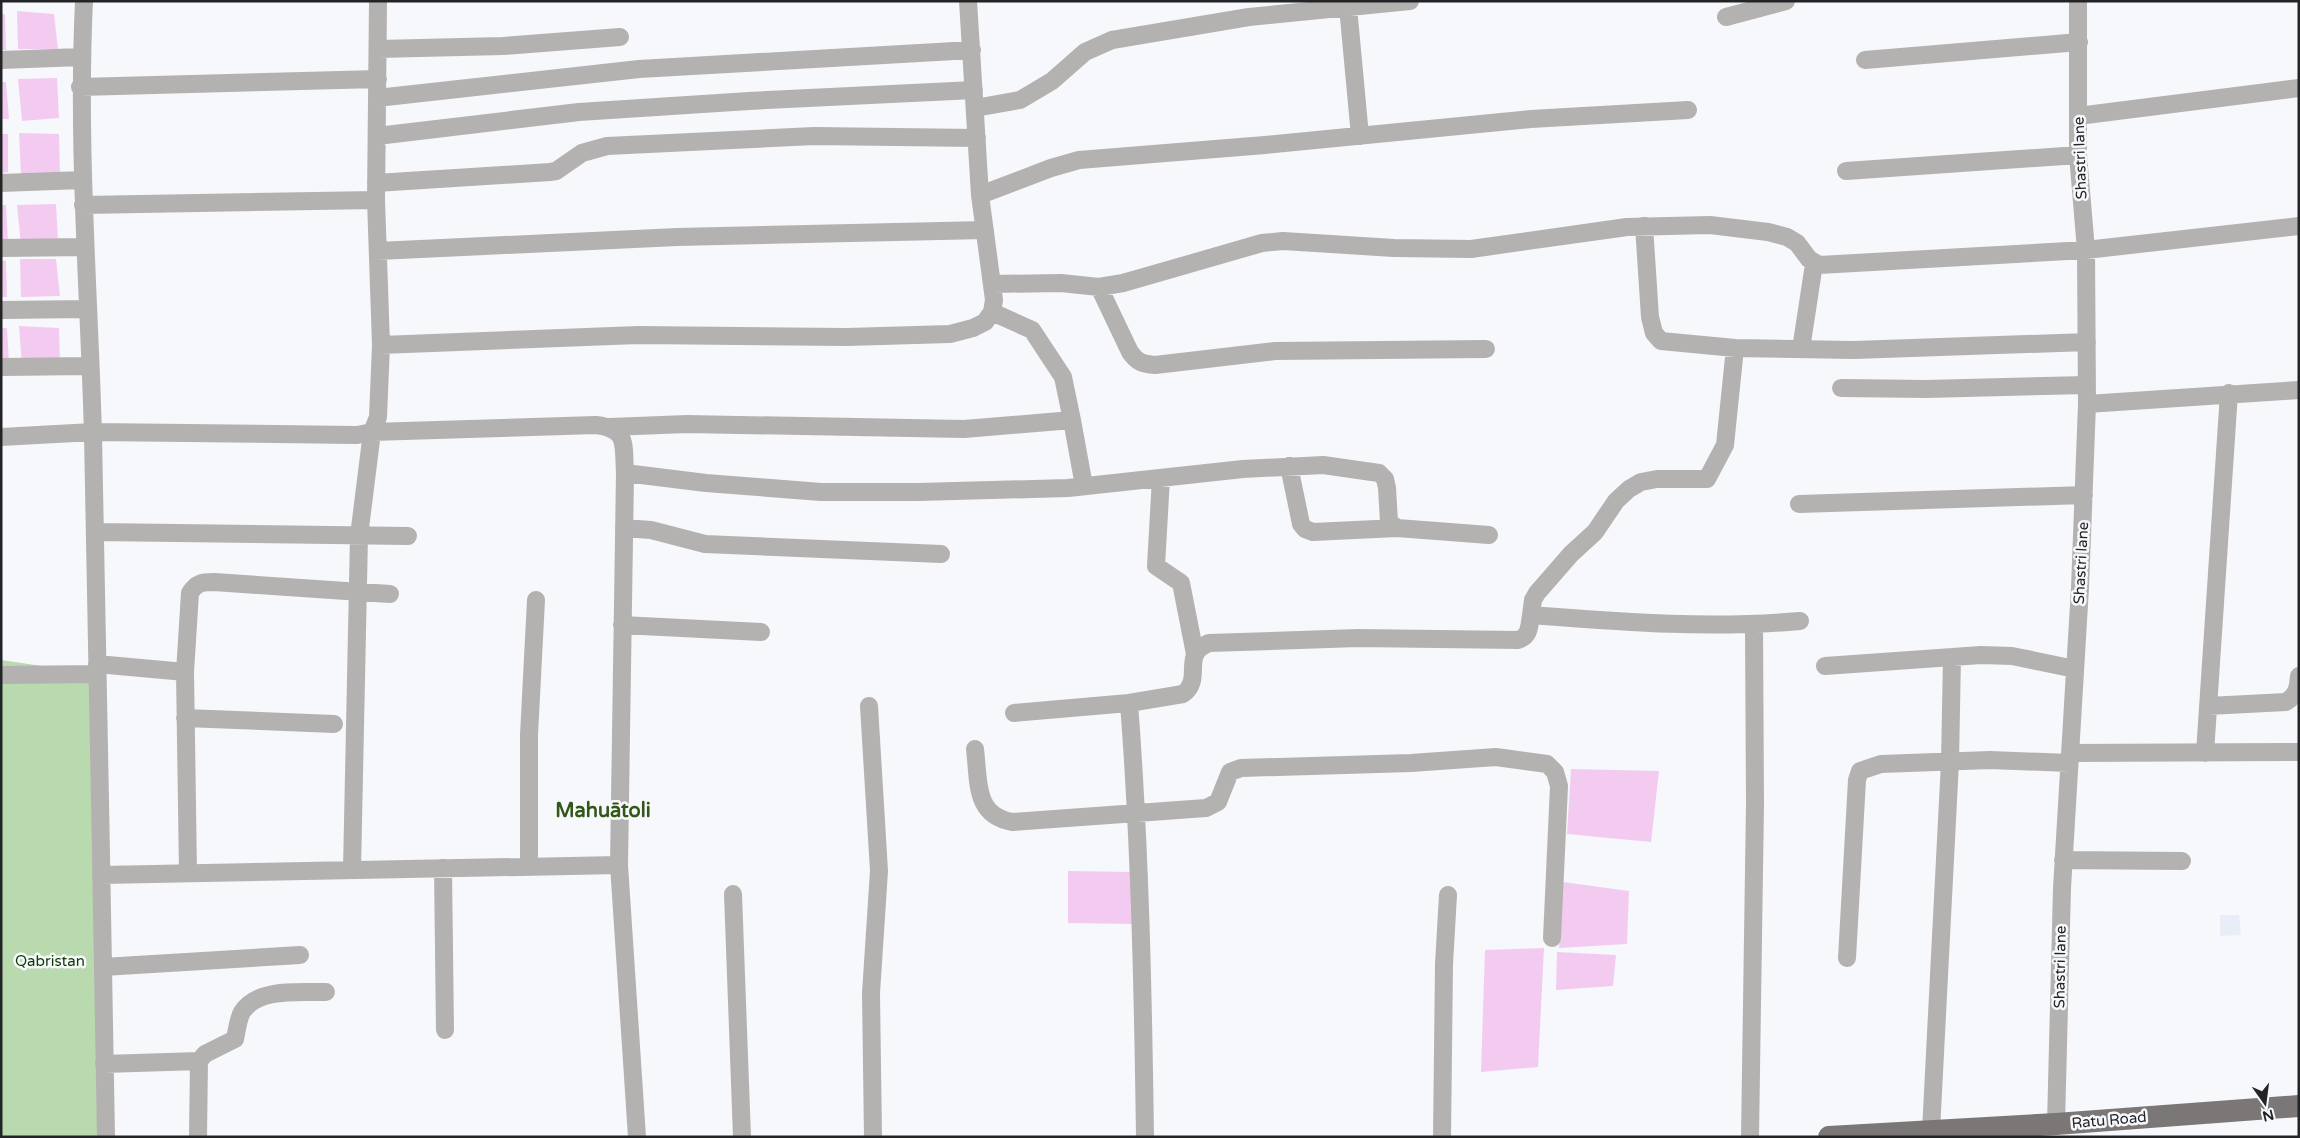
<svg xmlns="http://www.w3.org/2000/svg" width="2300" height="1138" font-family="'Varela Round',sans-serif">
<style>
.built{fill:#e9edf8}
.green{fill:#b9d9af}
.building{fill:#f3cbf1}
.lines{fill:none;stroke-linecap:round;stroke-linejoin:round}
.minor{stroke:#b4b1b1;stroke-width:18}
.major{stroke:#7b7776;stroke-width:22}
.labels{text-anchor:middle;stroke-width:5;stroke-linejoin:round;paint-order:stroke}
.street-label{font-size:15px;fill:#232426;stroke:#f7f8fc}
.park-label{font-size:15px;fill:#0f3a00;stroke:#f7f8fc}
.district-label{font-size:20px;font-weight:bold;fill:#335718;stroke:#f7f8fc}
</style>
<rect width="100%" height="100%" fill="#f7f8fc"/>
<path class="built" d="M 2220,915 L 2239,915 L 2241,935 L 2220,936 Z"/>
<path class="green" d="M 1,660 L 97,674 L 97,1137 L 1,1137 Z"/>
<path class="building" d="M 17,11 L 54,14 L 58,49 L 18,49 Z
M 1,14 L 5,14 L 6,50 L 1,50 Z
M 57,78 L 59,118 L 22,121 L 18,79 Z
M 1,82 L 6,82 L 9,119 L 1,119 Z
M 19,133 L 59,134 L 60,174 L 21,174 Z
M 1,134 L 8,134 L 8,172 L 1,173 Z
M 56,204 L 58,241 L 21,245 L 17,205 Z
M 1,205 L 6,205 L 8,242 L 1,242 Z
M 20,259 L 56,259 L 60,296 L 21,297 Z
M 1,260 L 6,261 L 7,297 L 1,297 Z
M 19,326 L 59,328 L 60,362 L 22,366 Z
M 1,328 L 7,328 L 9,363 L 1,363 Z
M 1571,769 L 1659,771 L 1651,842 L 1567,834 Z
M 1068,871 L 1134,872 L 1134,924 L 1068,923 Z
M 1563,882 L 1629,891 L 1627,944 L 1559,948 Z
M 1544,948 L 1538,1067 L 1481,1072 L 1485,950 Z
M 1557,952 L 1616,955 L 1613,986 L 1556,990 Z"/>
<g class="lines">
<path class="minor" d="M 84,1 C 77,146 89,290 93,435 C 99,669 101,903 106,1137
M 1348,7 L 1360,136
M 1726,17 L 1786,1
M 378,49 L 503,46 L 620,37
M 1,60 L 81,57
M 1865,60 L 2079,42
M 80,87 L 378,79
M 377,98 L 639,69 L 972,50
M 975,108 L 1020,100 L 1052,81 L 1085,52 L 1112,40 L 1249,17 L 1410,1
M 2078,116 L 2299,88
M 377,136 L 579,112 L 749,101 L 974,90
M 1846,171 L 2078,155
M 1,183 L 82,180
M 376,183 L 550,172 L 556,171 L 582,153 L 607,146 L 814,136 L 977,138
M 980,195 L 1051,168 L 1079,160 L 1265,145 L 1531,119 L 1688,110
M 83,205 L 376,200
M 1644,226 L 1650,317 L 1654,333 L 1661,341 L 1735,348 L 1854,350 L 2087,342
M 1,248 L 85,247
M 378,251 L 677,237 L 985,230
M 992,284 L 1061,283 L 1099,287 L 1123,283 L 1262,243 L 1283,241 L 1394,248 L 1471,249 L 1627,227 L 1710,225 L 1768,232 L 1787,237 L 1797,243 L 1809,259 L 1819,265 L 2086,250 L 2299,226
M 1099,287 L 1130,352 C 1137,362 1142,364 1155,365 L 1275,351 L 1486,349
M 1,310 L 87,309
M 381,345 L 638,335 L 847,337 L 950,334 L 973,328 L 985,322 L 992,312 L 994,300 L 980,195 L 968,1
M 1801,349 L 1814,264 L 1809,259
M 1,367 L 90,366
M 1841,388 L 1926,389 L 2087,385
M 2087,404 L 2299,390
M 1072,420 L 1084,486
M 610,427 L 687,424 L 964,429 L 1072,420 L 1063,377 L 1032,330 L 992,312
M 1,437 L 93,432 L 357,435 L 372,432 L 378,417 L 381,345 L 376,200 L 378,1
M 1289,466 L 1301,524 L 1305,529 L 1313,532 L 1397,528
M 625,473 L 706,483 L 821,492 L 918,492 L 1068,488 L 1243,469 L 1323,465 L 1379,473 L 1385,479 L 1387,488 L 1389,522 L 1397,528 L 1489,535
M 1161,478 L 1156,566 L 1181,583 L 1195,654
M 1799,504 L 2084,495
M 624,528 L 651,530 L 705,544 L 941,554
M 95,532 L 408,536
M 1531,615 L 1533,600 L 1537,593 L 1571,554 L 1595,532 L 1616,501 L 1629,489 L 1641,482 L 1657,479 L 1707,479 L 1725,445 L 1735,348
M 622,625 L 761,632
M 97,664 L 185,672
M 1825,666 L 1981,655 L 2012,656 L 2075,669
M 1,675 L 97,674
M 869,706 L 879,871 L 871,993 L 873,1137
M 2208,706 L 2286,702 C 2297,695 2298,688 2299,676
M 1014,713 L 1129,703
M 185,718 L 334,724
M 975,749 C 979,781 974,816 1013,822 L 1206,808 L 1218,802 L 1230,772 L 1241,768 L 1411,763 L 1496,757 L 1547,764 L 1555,772 L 1559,786 L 1552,938
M 2070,753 L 2299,752
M 2205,753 L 2229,393
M 2063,860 L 2182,861
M 529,867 L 529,735 L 536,600
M 443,868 L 445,1030
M 352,870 L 359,536 L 372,432 L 596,425 C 629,429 623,445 625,473 L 619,865 L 637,1137
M 188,873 L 185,672 L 190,593 C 196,583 202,582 214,582 L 390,594
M 101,875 L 619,865
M 733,894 L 742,1137
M 1847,958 L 1857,780 L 1860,771 L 1881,764 L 1990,760 L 2069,763
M 103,967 L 300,955
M 104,1064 L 199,1061
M 2056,1124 L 2062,888 L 2080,588 L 2087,404 L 2086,250 L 2078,155 L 2078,1
M 1931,1131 L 1950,762 L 1952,657
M 198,1137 L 199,1061 L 205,1054 L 235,1039 C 237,1030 238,1019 242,1012 C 258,987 301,993 326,992
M 1145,1137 C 1143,992 1140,847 1129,703 L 1183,694 C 1204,679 1180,654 1209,643 L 1358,638 L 1518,640 C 1530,636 1529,627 1531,615 C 1623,622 1708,629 1800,621
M 1442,1137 L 1444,964 L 1448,895
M 1750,1137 L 1755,804 L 1754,625"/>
<path class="major" d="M 1829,1137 L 2056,1124 L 2299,1106"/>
</g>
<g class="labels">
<g class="street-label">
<text transform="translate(2080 158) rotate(-92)" y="5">Shastri lane</text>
<text transform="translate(2081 563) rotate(-87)" y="5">Shastri lane</text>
<text transform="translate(2060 967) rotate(-89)" y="5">Shastri lane</text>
<text transform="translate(2109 1120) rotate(-5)" y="5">Ratu Road</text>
</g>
<g class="park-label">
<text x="50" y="966">Qabristan</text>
</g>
<g class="district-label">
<text x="603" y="817">Mahuātoli</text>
</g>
</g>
<rect width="2300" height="1138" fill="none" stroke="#232426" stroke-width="5"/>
<g transform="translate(2265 1103) rotate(166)" stroke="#f7f8fc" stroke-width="4" paint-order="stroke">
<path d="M0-4L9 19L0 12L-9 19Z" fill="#232426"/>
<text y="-8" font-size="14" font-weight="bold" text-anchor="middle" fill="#232426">N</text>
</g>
</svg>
